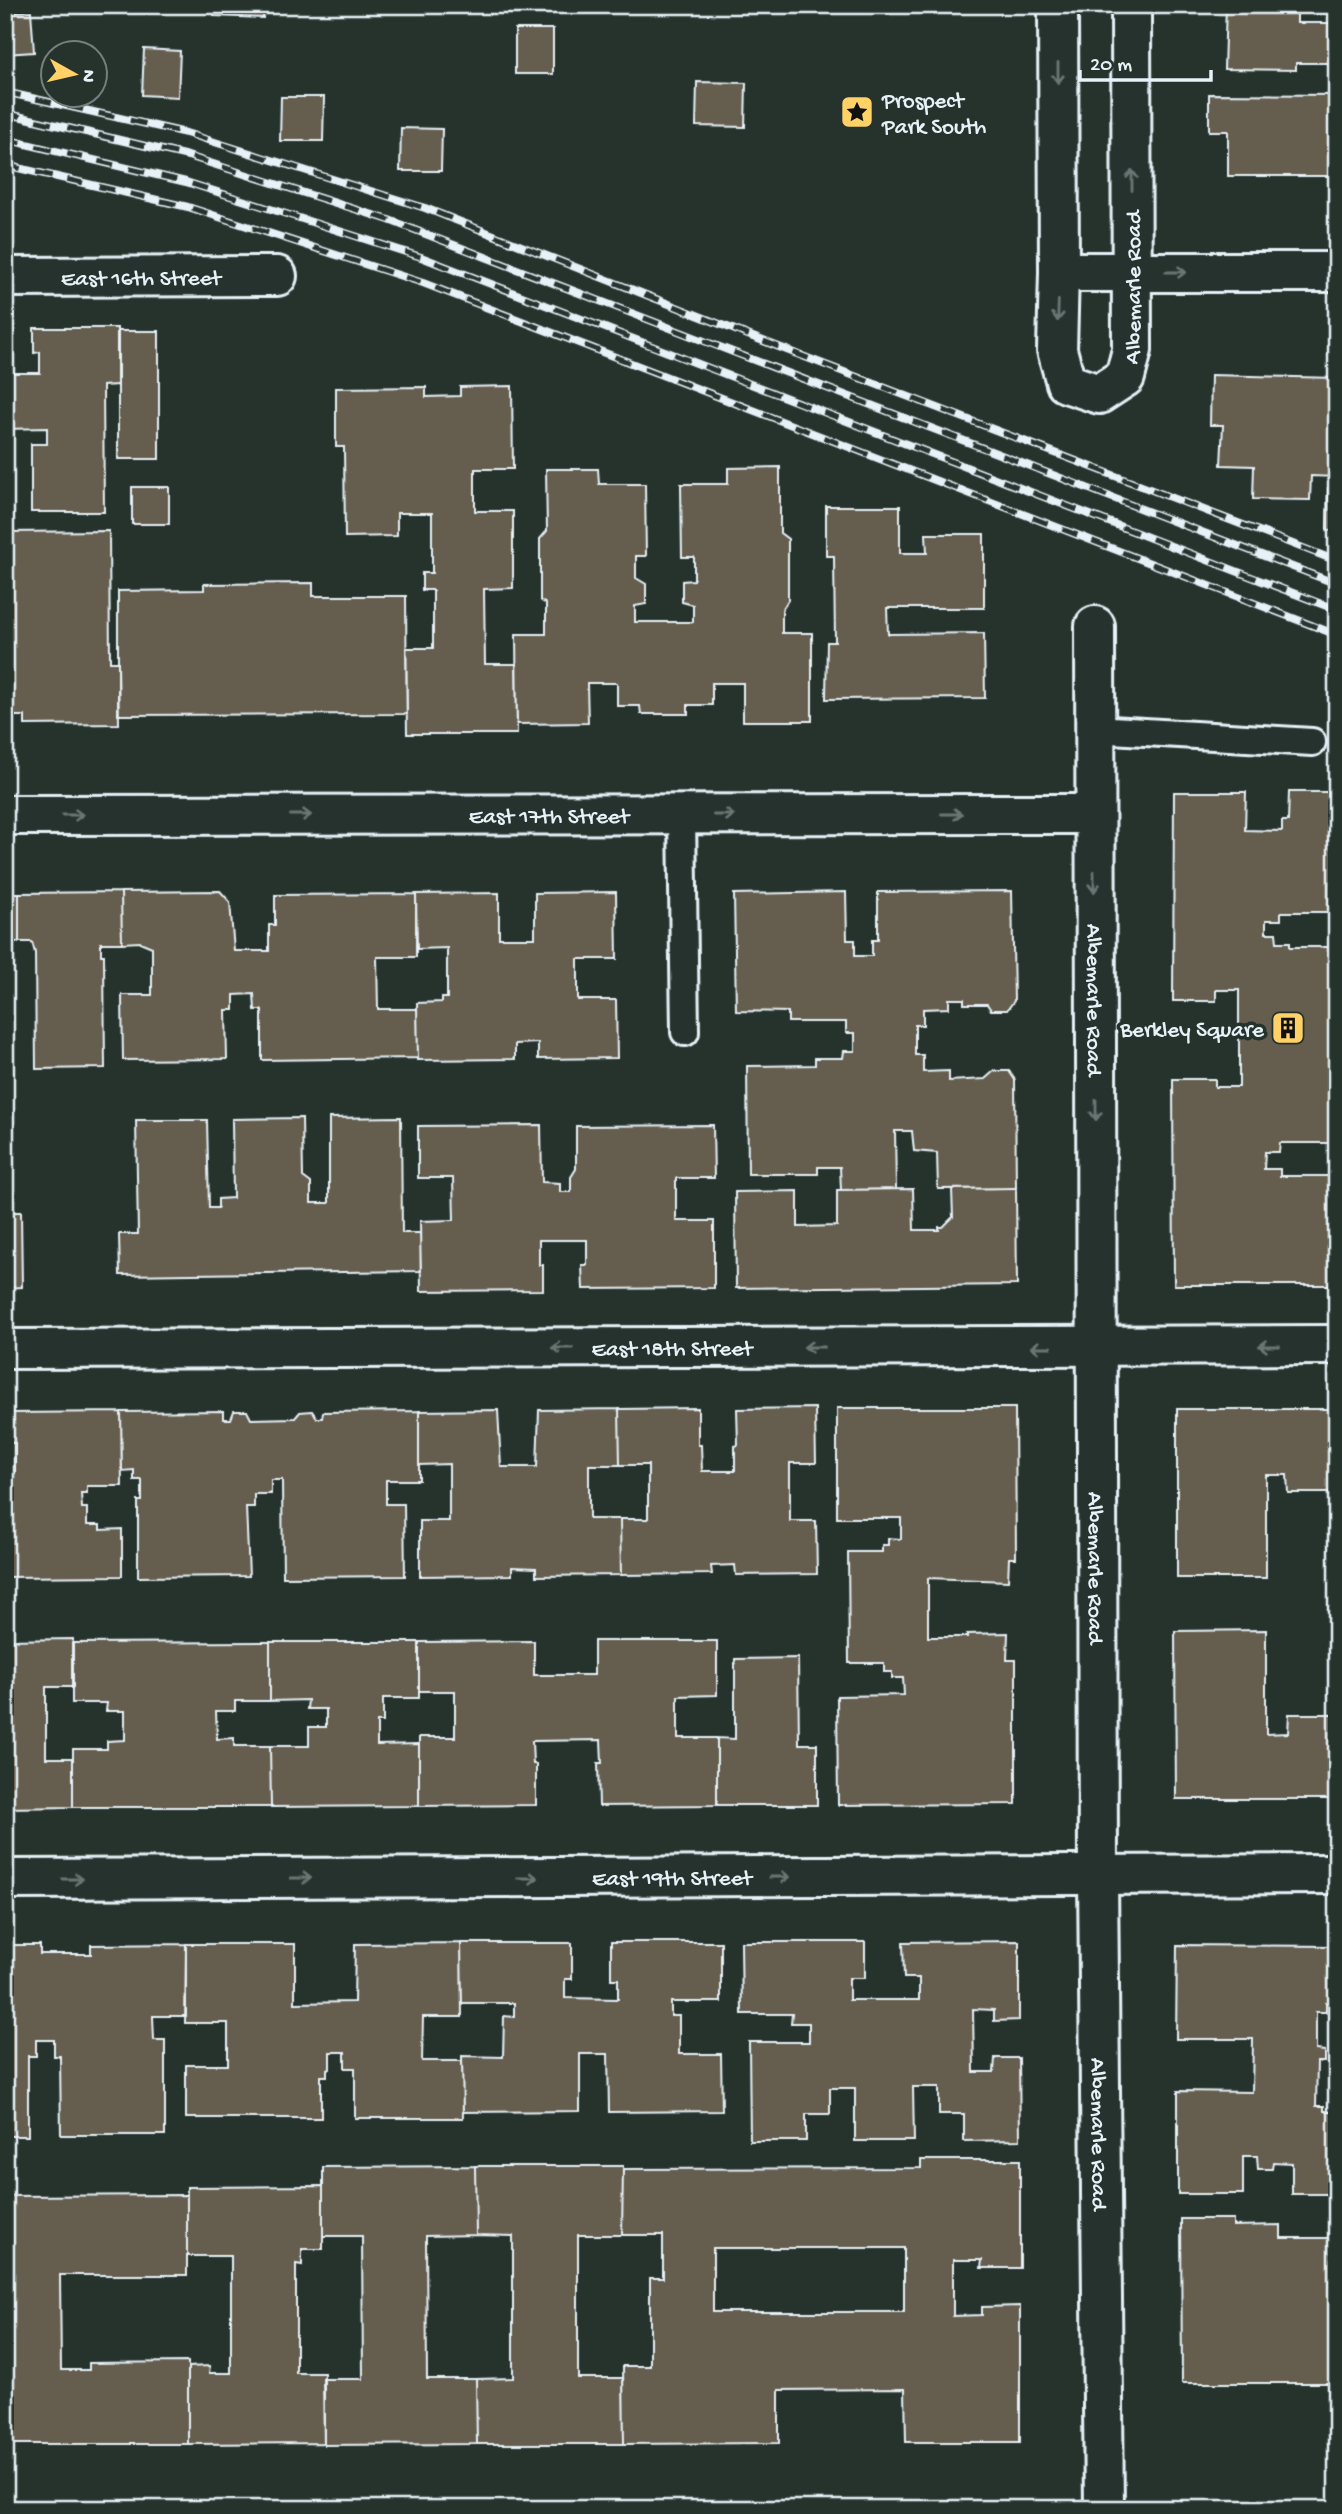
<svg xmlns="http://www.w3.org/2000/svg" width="1342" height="2514" font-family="'Gochi Hand',sans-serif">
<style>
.building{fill:#655d4e;stroke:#e8f1f8;stroke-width:2;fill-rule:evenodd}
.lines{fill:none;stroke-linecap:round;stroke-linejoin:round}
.lane-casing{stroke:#e8f1f8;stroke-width:32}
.street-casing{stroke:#e8f1f8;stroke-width:44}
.lane{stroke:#26332d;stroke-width:26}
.street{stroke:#26332d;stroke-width:38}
.rail-casing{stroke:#e8f1f8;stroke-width:8}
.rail{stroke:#26332d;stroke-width:5;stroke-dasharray:16;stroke-linecap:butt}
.oneway{stroke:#6a7674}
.labels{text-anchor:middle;stroke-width:7;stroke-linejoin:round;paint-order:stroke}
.poi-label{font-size:23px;fill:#e8f1f8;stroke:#26332d;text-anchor:start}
.street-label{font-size:23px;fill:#e8f1f8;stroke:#26332d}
</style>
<rect width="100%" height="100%" fill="#26332d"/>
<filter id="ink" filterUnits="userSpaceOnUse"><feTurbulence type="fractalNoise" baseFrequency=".0143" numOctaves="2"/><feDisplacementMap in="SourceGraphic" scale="14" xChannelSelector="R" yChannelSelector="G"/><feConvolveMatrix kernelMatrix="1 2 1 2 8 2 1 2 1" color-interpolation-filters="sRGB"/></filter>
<g filter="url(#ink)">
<path class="building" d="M 215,5 L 264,5 L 263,18 L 214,16 Z
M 1226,5 L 1297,5 L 1297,23 L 1330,23 L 1330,63 L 1296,63 L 1296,70 L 1224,69 Z
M 31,11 L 34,52 L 5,54 L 5,13 Z
M 515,29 L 553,29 L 553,74 L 515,74 Z
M 144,49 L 180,51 L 178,97 L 142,95 Z
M 697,82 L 746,83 L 745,127 L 696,126 Z
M 1209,94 L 1337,95 L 1337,176 L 1228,176 L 1228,131 L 1209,131 Z
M 281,97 L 324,97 L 323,141 L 280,141 Z
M 401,128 L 442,129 L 441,171 L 400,171 Z
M 34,328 L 117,328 L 117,385 L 103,386 L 104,512 L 31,512 L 31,444 L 47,444 L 47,428 L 5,429 L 5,373 L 40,373 L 40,352 L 34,353 Z
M 118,331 L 159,331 L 159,459 L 118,459 Z
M 1211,375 L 1337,378 L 1337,477 L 1311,476 L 1310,500 L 1253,499 L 1254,466 L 1221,465 L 1223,425 L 1210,425 Z
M 512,386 L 513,469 L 475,469 L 475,511 L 513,511 L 513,588 L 484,589 L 485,664 L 516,664 L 517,734 L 407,734 L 406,648 L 433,648 L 433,590 L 422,590 L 422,573 L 432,573 L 432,513 L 397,513 L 397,536 L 345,537 L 344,447 L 336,447 L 336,388 L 426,387 L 426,397 L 460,396 L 460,387 Z
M 780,467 L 780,533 L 788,539 L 788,600 L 782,610 L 782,633 L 812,633 L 812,721 L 743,721 L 743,683 L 712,683 L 712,705 L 688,705 L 688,714 L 641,714 L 640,706 L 617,706 L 617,683 L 587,683 L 588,723 L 517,724 L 516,634 L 546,634 L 546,604 L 540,600 L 540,539 L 547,531 L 546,469 L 598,469 L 599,484 L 645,484 L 646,556 L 636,556 L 636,578 L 646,584 L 646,604 L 635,606 L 635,622 L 693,622 L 693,605 L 682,602 L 682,581 L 694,580 L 694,557 L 682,557 L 681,484 L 728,484 L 728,468 Z
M 132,487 L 169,487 L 169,524 L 132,524 Z
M 1328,488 L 1337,488 L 1337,534 L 1327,529 Z
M 826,506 L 900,506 L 900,553 L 927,553 L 926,534 L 984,534 L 984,608 L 887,608 L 888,634 L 984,633 L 985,698 L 826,699 L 827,642 L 835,642 L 834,556 L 826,556 Z
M 109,531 L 110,662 L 118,662 L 119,724 L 25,725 L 25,716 L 5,716 L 5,532 Z
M 313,583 L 313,596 L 406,596 L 407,714 L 118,715 L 118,591 L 204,590 L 204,584 Z
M 1174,792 L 1246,792 L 1245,830 L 1282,831 L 1282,821 L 1288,821 L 1289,792 L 1337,792 L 1337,912 L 1281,912 L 1281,920 L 1266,920 L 1266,933 L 1276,933 L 1277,942 L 1290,942 L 1290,947 L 1337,947 L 1337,1056 L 1330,1056 L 1331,1073 L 1337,1073 L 1337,1143 L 1280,1143 L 1279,1152 L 1265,1152 L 1264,1169 L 1280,1169 L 1280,1176 L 1337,1176 L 1337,1285 L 1174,1285 L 1173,1079 L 1215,1079 L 1215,1087 L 1239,1087 L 1239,990 L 1216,990 L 1216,1001 L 1173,1001 Z
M 220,891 L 230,902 L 234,951 L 269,951 L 269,925 L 275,925 L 275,895 L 416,894 L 416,957 L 377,957 L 378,1009 L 417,1009 L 418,1058 L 262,1060 L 262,1010 L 255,1010 L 254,994 L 234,995 L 234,1010 L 226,1010 L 227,1059 L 123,1060 L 122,995 L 152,995 L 152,947 L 140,942 L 122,943 L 121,892 Z
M 1012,891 L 1014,1001 L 1007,1010 L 991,1010 L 987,1004 L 964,1004 L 964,999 L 949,999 L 949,1008 L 923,1009 L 923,1025 L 915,1025 L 915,1055 L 923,1055 L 923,1072 L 949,1071 L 949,1081 L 985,1079 L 994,1071 L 1009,1071 L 1015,1080 L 1016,1188 L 938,1189 L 937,1153 L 914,1151 L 912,1131 L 895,1131 L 896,1189 L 841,1190 L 840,1167 L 818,1167 L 818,1174 L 748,1174 L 747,1066 L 815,1065 L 815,1058 L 843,1058 L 844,1051 L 855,1051 L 855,1033 L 846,1033 L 846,1022 L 788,1022 L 788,1012 L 736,1011 L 734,894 L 846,892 L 847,940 L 855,940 L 855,956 L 872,956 L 872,940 L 878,940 L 878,892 Z
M 121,892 L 122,943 L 101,943 L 101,955 L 104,955 L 105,1068 L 36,1069 L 35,953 L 32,942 L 19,942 L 19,893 Z
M 616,892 L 617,959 L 578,959 L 578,1000 L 616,1000 L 617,1058 L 538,1059 L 538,1043 L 515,1044 L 515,1059 L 418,1060 L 417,1003 L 442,1002 L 442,998 L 447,998 L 447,948 L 417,949 L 416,894 L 499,893 L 499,938 L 535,938 L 535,893 Z
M 5,893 L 19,893 L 19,942 L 5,942 Z
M 401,1117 L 402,1233 L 420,1233 L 421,1271 L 120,1275 L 119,1234 L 138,1234 L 136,1120 L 207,1120 L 209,1208 L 218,1208 L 218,1199 L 233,1198 L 232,1119 L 302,1118 L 303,1177 L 311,1183 L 311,1203 L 329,1203 L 329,1118 Z
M 541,1125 L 542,1182 L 560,1183 L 560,1192 L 571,1192 L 571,1177 L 576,1169 L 576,1126 L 713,1125 L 714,1178 L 676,1178 L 676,1221 L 714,1221 L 714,1288 L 583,1289 L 582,1265 L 587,1265 L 587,1240 L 539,1240 L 539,1265 L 543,1265 L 543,1290 L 421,1291 L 420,1221 L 454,1220 L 453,1178 L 418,1178 L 418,1126 Z
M 1016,1188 L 1017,1285 L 736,1288 L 735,1192 L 798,1191 L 798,1227 L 837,1226 L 837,1190 L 913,1189 L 914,1230 L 939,1230 L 939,1227 L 943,1227 L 953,1217 L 952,1189 Z
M 5,1212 L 21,1212 L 22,1287 L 5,1288 Z
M 698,1408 L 698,1445 L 701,1445 L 702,1471 L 735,1471 L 735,1446 L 738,1445 L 737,1409 L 815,1408 L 816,1463 L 790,1463 L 790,1521 L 816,1521 L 817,1574 L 736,1575 L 735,1565 L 711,1566 L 712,1574 L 621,1575 L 620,1519 L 648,1519 L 648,1465 L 620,1465 L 619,1409 Z
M 837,1408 L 1015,1408 L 1016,1558 L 1009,1558 L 1008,1581 L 928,1578 L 928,1637 L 967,1637 L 967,1634 L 1008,1633 L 1007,1660 L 1016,1660 L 1016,1804 L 838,1805 L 837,1696 L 904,1695 L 903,1678 L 892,1678 L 892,1672 L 884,1672 L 884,1663 L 849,1663 L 848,1552 L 882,1552 L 882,1545 L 888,1545 L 888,1538 L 901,1539 L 901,1518 L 837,1518 Z
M 619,1409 L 620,1465 L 589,1465 L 589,1519 L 620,1519 L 621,1575 L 536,1576 L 536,1568 L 512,1567 L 512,1575 L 420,1576 L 420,1521 L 449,1521 L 449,1464 L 419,1465 L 419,1411 L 498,1410 L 501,1467 L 537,1467 L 539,1410 Z
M 1177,1409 L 1337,1409 L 1337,1493 L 1288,1493 L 1287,1475 L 1266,1475 L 1266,1578 L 1177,1578 Z
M 223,1411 L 223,1419 L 231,1419 L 234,1411 L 247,1411 L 251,1419 L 295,1418 L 300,1412 L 312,1411 L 317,1418 L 322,1418 L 323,1412 L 419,1411 L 419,1480 L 386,1480 L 386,1504 L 404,1504 L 405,1576 L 283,1577 L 282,1480 L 271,1480 L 271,1494 L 254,1494 L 254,1507 L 246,1507 L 249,1576 L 138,1577 L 138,1501 L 142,1501 L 142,1480 L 134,1480 L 134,1470 L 122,1471 L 121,1412 Z
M 121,1412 L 122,1486 L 87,1486 L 87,1493 L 81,1493 L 82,1508 L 87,1508 L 87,1525 L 100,1525 L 100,1530 L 122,1529 L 122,1576 L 5,1577 L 5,1473 L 15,1473 L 15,1443 L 11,1443 L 11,1413 Z
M 1266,1630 L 1266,1734 L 1288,1733 L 1289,1714 L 1337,1714 L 1337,1799 L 1176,1799 L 1175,1631 Z
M 73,1639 L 73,1687 L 46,1687 L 46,1758 L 73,1758 L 73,1807 L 5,1808 L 5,1640 Z
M 534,1641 L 534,1675 L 594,1675 L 594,1641 L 717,1641 L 717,1695 L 678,1696 L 678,1738 L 717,1738 L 717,1805 L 599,1806 L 598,1763 L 602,1763 L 601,1740 L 532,1741 L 533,1764 L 536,1764 L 536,1805 L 419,1806 L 419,1737 L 455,1737 L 455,1691 L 419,1691 L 419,1642 Z
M 270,1642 L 419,1642 L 419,1698 L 383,1698 L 383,1722 L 377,1722 L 377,1745 L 419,1744 L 419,1806 L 271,1807 L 270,1746 L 309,1746 L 309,1727 L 326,1727 L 326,1709 L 307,1709 L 308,1700 L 270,1701 Z
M 270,1642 L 270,1701 L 235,1701 L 235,1711 L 216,1711 L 217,1739 L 234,1738 L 234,1746 L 270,1746 L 271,1807 L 73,1807 L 73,1749 L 107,1749 L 107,1741 L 125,1740 L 125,1711 L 106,1711 L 107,1703 L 72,1703 L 72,1643 Z
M 798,1658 L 799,1744 L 817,1744 L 817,1805 L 717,1805 L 717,1738 L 735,1739 L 735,1659 Z
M 1019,1941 L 1019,2020 L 994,2021 L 994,2010 L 973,2009 L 974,2072 L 994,2072 L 995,2058 L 1019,2058 L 1020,2140 L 964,2141 L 964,2114 L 939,2114 L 939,2087 L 913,2087 L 914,2141 L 855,2141 L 855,2088 L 830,2088 L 830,2114 L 806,2114 L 806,2141 L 750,2141 L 749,2042 L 809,2042 L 809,2023 L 791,2023 L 792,2014 L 742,2014 L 741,1942 L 865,1942 L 865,1978 L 849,1978 L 849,2000 L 919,2000 L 919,1978 L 904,1978 L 903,1942 Z
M 611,1942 L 721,1942 L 721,2002 L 671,2002 L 671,2016 L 679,2016 L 679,2054 L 721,2054 L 722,2111 L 609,2112 L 608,2054 L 580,2054 L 580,2111 L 463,2112 L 462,2056 L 503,2057 L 504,2016 L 514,2017 L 514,2003 L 462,2003 L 461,1943 L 572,1943 L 572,1979 L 565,1979 L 565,1998 L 618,1999 L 618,1979 L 611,1979 Z
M 461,1943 L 462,2017 L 423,2017 L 422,2061 L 462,2061 L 463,2118 L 355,2118 L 355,2068 L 345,2068 L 345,2052 L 330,2052 L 330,2068 L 327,2069 L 327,2076 L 321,2076 L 321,2118 L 186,2118 L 186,2065 L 228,2065 L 228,2023 L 185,2023 L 186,1944 L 295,1944 L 295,2003 L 354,2002 L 355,1944 Z
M 186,1944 L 186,2016 L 153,2016 L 154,2040 L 165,2040 L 165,2135 L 61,2135 L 60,2056 L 54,2056 L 54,2040 L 36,2040 L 36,2056 L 28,2056 L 28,2136 L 5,2136 L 5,1945 L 40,1945 L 40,1954 L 91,1954 L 91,1945 Z
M 1177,1945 L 1337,1946 L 1337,2003 L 1326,2003 L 1326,2012 L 1316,2012 L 1316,2050 L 1325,2051 L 1325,2062 L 1317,2062 L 1316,2106 L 1324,2106 L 1324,2111 L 1337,2111 L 1335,2194 L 1292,2194 L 1292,2163 L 1273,2162 L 1272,2169 L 1258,2169 L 1257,2156 L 1243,2156 L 1243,2194 L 1178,2194 L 1178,2091 L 1252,2092 L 1253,2039 L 1176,2039 Z
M 921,2160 L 1020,2160 L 1020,2268 L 981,2268 L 982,2260 L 953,2260 L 953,2316 L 982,2315 L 982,2307 L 1020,2306 L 1020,2442 L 906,2442 L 905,2389 L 779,2390 L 779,2443 L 624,2444 L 623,2366 L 650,2366 L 650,2278 L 663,2278 L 663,2235 L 622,2235 L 623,2169 L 921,2168 ZM 713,2248 L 904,2248 L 904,2312 L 713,2312 Z
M 475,2166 L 623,2166 L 622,2235 L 578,2235 L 578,2378 L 623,2378 L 624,2444 L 477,2444 L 476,2379 L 513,2378 L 513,2236 L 476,2235 Z
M 475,2166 L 476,2235 L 426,2236 L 427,2379 L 476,2379 L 477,2444 L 324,2445 L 323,2379 L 363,2379 L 362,2236 L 323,2236 L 323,2167 Z
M 323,2186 L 323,2249 L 302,2249 L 302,2265 L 296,2264 L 296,2373 L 324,2373 L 324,2443 L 188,2444 L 188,2367 L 210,2366 L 209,2373 L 231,2373 L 231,2256 L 187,2256 L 187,2187 Z
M 187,2195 L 187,2275 L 60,2275 L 61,2370 L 89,2370 L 89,2363 L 188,2362 L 188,2444 L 5,2444 L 5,2196 Z
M 1181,2219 L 1233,2219 L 1233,2226 L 1281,2225 L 1281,2238 L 1337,2238 L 1337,2383 L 1182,2383 Z"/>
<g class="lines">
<defs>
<path id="lane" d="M 1094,729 L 1312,742
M 682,815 L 685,1032"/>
<g id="street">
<path id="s1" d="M 1058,5 L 1059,272 L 1057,350 L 1066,383 L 1099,394 L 1125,377 L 1132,350 L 1131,5"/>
<path d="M 1059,272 L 1337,272"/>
<path id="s2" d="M 5,277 L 277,276"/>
<path id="s3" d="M 1095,626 L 1098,1876 L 1104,2509"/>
<path id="s4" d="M 5,815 L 1094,814"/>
<path id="s5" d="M 5,1349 L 1337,1345"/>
<path id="s6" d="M 5,1879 L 1337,1874"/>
</g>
</defs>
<use href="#lane" class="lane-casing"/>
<use href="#street" class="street-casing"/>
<use href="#lane" class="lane"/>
<use href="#street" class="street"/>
<defs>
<path id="rail" d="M 5,92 L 186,133 L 425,208 L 758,339 L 1337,561
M 5,113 L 188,156 L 389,220 L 1337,584
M 5,139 L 186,182 L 421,257 L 1337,610
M 5,165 L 188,207 L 423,283 L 1337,635"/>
</defs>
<use href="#rail" class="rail-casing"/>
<use href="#rail" class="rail"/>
</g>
<defs><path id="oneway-shaft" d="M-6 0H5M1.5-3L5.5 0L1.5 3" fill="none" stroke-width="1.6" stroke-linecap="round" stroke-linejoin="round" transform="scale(1.75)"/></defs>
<g class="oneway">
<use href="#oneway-shaft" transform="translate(1058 73) rotate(90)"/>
<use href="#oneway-shaft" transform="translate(1132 180) rotate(-90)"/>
<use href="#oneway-shaft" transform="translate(1176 272)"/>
<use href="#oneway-shaft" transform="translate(1058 311) rotate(92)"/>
<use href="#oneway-shaft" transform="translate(952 814)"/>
<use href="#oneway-shaft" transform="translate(73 815)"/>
<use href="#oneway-shaft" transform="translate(301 815)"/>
<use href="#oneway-shaft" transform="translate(724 815)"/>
<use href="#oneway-shaft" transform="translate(1094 882) rotate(90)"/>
<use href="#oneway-shaft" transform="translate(1096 1110) rotate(90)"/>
<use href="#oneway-shaft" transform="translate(1269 1346) rotate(180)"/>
<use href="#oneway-shaft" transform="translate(814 1347) rotate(180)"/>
<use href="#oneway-shaft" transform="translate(1041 1347) rotate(180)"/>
<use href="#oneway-shaft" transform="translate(562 1348) rotate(180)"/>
<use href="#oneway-shaft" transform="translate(780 1877)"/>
<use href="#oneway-shaft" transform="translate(301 1878)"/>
<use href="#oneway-shaft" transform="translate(528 1878)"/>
<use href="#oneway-shaft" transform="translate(73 1879)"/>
</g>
</g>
<defs>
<symbol id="sight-square" viewBox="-11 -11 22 22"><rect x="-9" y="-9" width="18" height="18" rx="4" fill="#ffd166" stroke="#26332d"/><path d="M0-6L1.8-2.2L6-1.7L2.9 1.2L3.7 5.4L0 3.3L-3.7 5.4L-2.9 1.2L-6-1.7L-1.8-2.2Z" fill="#111"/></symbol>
<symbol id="building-square" viewBox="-11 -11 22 22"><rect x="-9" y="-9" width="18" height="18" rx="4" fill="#ffd166" stroke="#26332d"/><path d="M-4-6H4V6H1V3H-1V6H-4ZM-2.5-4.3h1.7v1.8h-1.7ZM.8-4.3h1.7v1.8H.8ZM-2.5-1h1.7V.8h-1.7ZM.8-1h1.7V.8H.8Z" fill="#111"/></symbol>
</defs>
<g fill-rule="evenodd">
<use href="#sight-square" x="838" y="93" width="38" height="38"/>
<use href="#building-square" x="1269" y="1009" width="38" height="38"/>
</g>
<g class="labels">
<g class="poi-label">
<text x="882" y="107">Prospect<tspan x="882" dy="26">Park South</tspan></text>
<text x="1264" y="1036" text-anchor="end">Berkley Square</text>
</g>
<g class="street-label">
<text dy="8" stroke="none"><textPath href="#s2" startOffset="136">East 16th Street</textPath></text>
<text dy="8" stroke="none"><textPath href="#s1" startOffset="536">Albemarle Road</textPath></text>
<text dy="8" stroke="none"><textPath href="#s4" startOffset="544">East 17th Street</textPath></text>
<text dy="8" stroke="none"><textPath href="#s3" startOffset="374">Albemarle Road</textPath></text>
<text dy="8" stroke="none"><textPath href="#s5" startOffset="667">East 18th Street</textPath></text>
<text dy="8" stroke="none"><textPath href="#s3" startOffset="942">Albemarle Road</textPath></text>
<text dy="8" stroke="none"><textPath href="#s6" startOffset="667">East 19th Street</textPath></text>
<text dy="8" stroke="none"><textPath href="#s3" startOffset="1508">Albemarle Road</textPath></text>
</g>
</g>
<rect width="1342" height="2514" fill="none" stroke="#26332d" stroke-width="28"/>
<rect x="14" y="14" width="1314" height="2486" fill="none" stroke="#e8f1f8" stroke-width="2.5" filter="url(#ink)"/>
<g transform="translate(74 74) rotate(98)"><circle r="33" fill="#26332d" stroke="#747f7e" stroke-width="2"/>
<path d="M0-5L12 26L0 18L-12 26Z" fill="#ffd166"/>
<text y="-10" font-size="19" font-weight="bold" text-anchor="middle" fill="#e8f1f8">N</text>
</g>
<path d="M1080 70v10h131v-10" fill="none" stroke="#e8f1f8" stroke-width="3.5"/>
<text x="1090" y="70" font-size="21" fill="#e8f1f8" stroke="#26332d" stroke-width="5" paint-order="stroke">20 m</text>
</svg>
